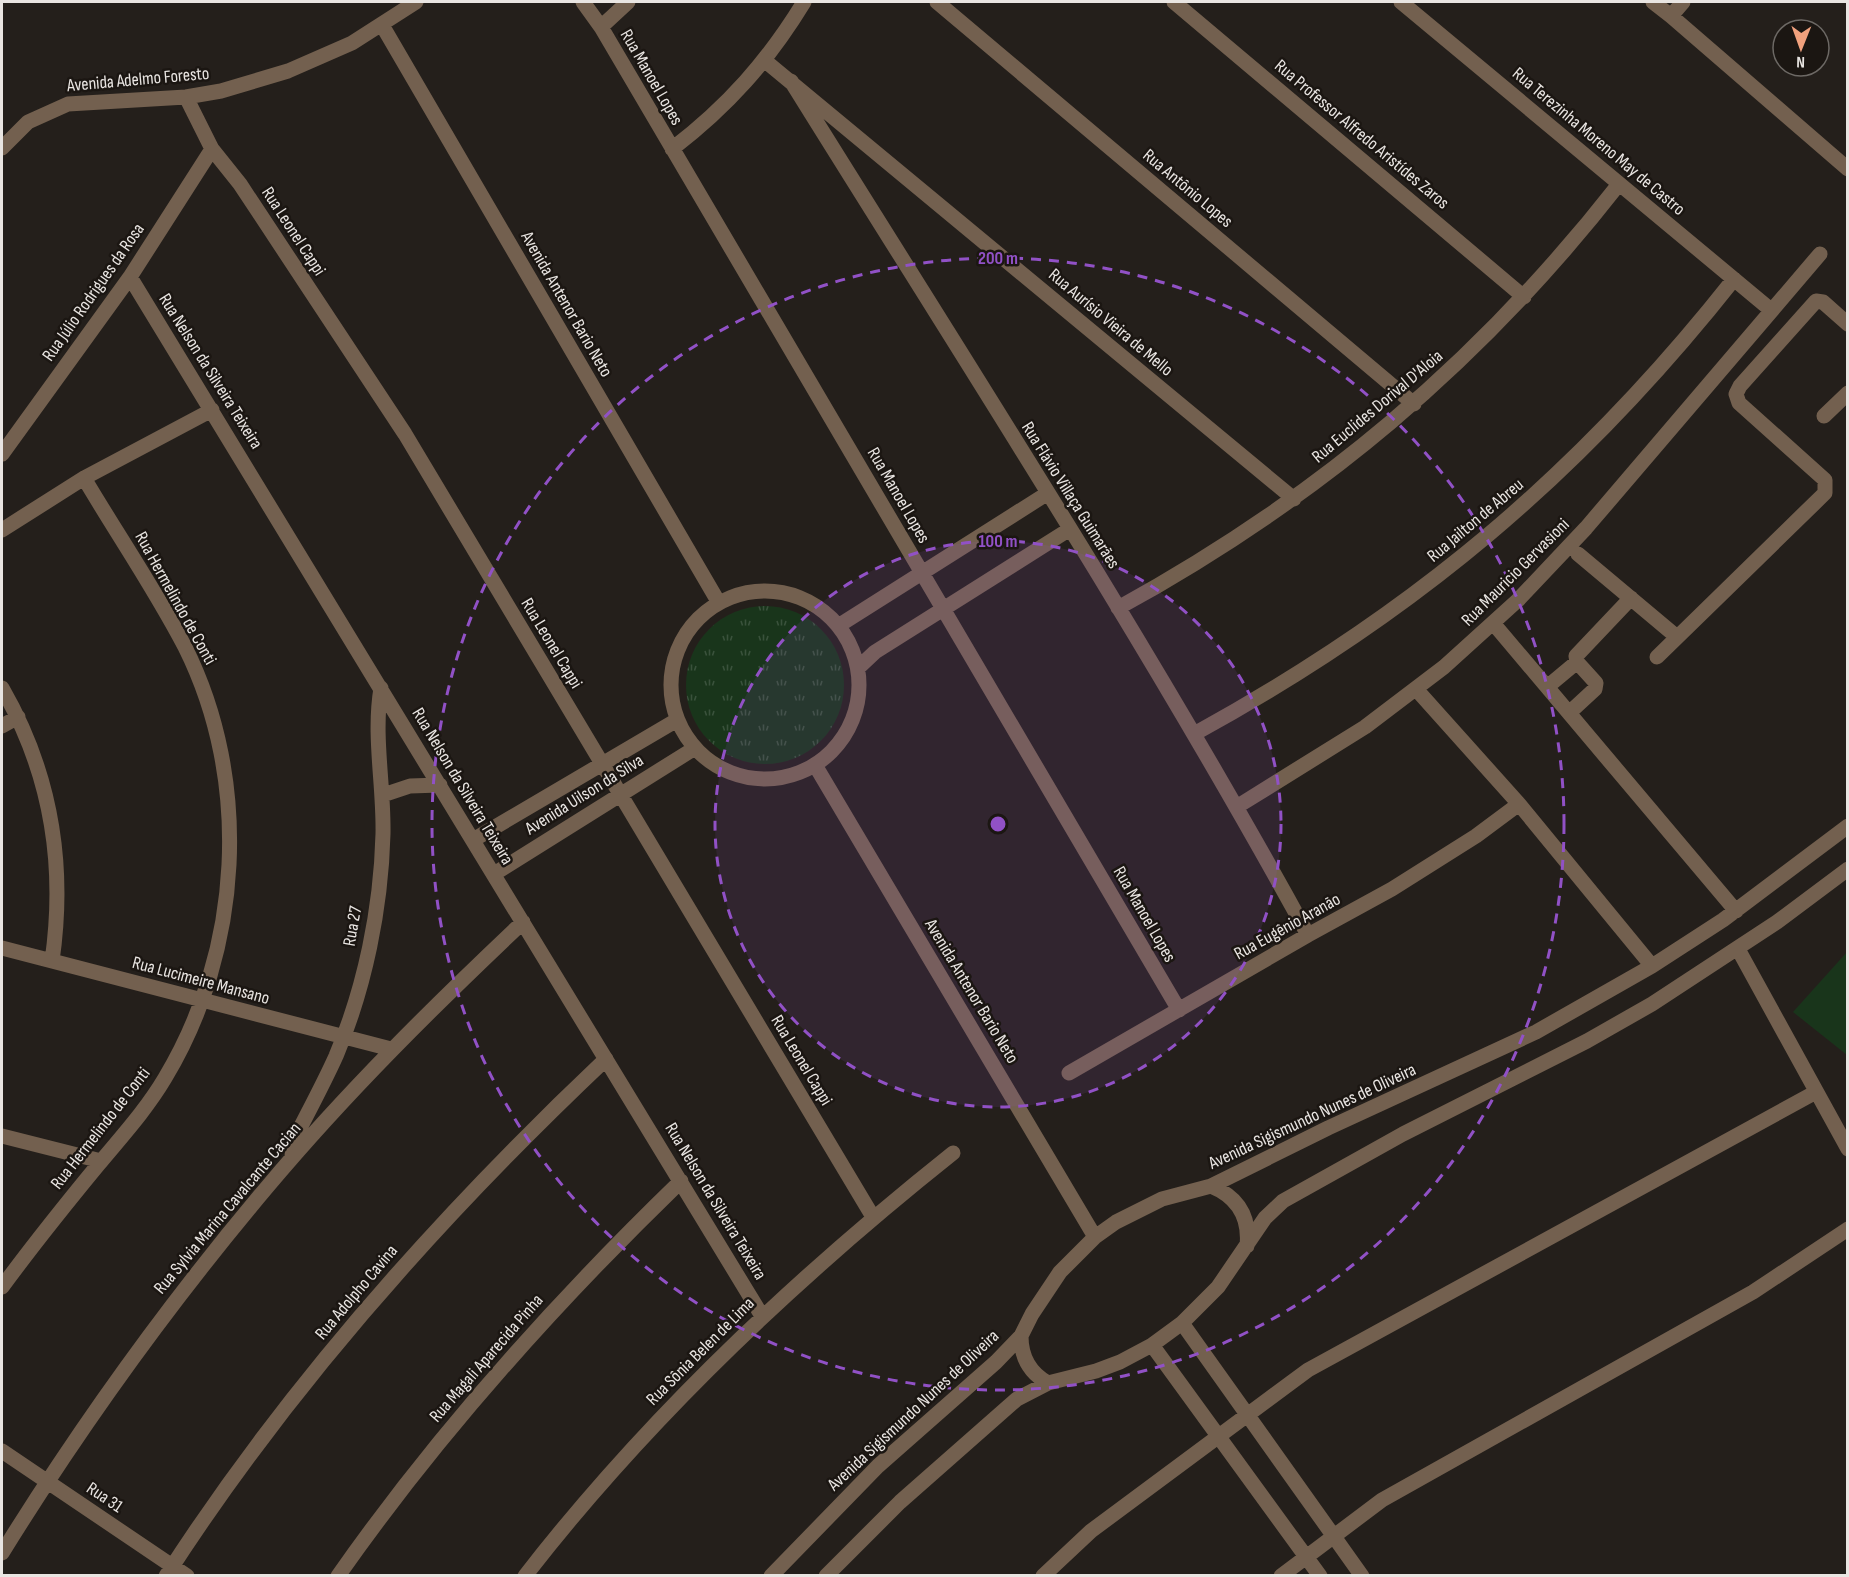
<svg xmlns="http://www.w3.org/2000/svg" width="1849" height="1577" font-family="'Sofia Sans Condensed',sans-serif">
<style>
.grass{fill:url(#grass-tufts)}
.green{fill:#19351b}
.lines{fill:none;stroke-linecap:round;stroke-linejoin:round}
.minor{stroke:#73604f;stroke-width:15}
.ring{fill:none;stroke:#9151c6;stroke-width:3;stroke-dasharray:10 8}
.labels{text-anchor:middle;stroke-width:5;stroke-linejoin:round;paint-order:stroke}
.street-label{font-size:18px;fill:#e9e5e2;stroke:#1b1612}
.centre{fill:#9151c6;stroke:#1b1612;stroke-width:3}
.ring-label{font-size:18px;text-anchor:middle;font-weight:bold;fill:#9151c6;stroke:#1b1612;stroke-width:5;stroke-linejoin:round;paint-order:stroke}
</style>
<defs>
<pattern id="grass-tufts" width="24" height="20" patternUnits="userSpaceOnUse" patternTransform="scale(1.5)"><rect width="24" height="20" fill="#19351b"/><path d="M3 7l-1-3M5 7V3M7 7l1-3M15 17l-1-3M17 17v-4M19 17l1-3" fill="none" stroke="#3a523c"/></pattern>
</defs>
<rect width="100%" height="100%" fill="#241f1b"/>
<path class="grass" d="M686 685a79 79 0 1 1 158 0a79 79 0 1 1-158 0Z"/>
<path class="green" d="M 1847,952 L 1847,1055 L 1793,1012 Z"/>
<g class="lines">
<path class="minor" d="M 583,2 L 601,27 L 1179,1010
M 937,2 L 1414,404
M 1174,2 L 1524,297
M 1401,2 L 1771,310
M 1653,2 L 1671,16 L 1683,2
M 1671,16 L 1848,169
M 382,25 L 719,603
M 601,27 L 628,2
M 764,60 L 1294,499
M 791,81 C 967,364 1148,643 1308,935
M 186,97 L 212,149 L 240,184 L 405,434 L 873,1217
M 2,148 L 28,122 L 68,104 L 186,97 L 221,91 L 288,71 L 352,43 L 416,2
M 672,149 C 728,106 768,61 804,2
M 130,277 L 762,1316
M 1824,416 L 1848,393
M 2,454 L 130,277 L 212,149
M 2,530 L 84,478 L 212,410
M 1578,554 L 1677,637
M671 685a94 94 0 1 1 188 0a94 94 0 1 1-188 0Z
M 1118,608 C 1317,499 1479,363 1619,184
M 1493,623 L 1736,911
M 838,626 L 1048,493
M 1657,657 L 1825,493 L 1825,480 L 1739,403 L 1736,394 L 1740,386 L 1816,301 L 1823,302 L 1848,324
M 858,668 L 875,652 L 1070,529
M 1547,687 L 1577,662
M 2,688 C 51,773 66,864 52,961
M 1416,689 L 1519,804 L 1652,966
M 1569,713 L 1595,689 L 1596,683 L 1577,662 L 1576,656 L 1631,598
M 2,726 L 18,717
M 1194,734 C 1413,614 1579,475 1734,279
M 815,765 L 1095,1237
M 383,795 L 410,786 L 440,785
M 1238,806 L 1365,727 L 1444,667 L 1518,600 L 1586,528 L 1820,254
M 473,840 L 677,720
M 494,874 L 695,748
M 2,948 L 391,1049
M 1738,949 L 1848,1149
M 1069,1073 L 1308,935 L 1392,889 L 1476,836 L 1519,804
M 2,1136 L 101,1161
M 292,1157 L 293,1142 C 307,1114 323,1085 336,1056 C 365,987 381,909 383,834 C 384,785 373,736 381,688
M 1211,1186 C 1238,1197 1250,1217 1247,1246
M 2,1287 C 33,1245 65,1205 98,1165 C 122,1136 146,1110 165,1078 C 242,950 252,781 185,647 C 155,589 117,534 84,478
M 1182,1323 L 1362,1576
M 1021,1336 C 1021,1358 1030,1373 1048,1383
M 1152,1345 L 1320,1576
M 2,1451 L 187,1576
M 2,1553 C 82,1424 170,1302 268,1186 C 347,1092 434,1006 523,922
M 166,1576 C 289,1385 442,1214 606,1059
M 338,1576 C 439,1432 555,1303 681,1181
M 525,1576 C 649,1416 796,1278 953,1153
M 771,1576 L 878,1466 L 996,1362 L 1021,1336 L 1032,1314 L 1060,1272 L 1095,1237 L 1116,1222 L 1162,1199 L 1211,1186 L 1328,1128 L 1536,1032 L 1652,966 L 1723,920 L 1848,826
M 826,1576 L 900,1502 L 1017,1399 L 1048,1383 L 1096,1371 L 1120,1362 L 1152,1345 L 1182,1323 L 1218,1287 L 1265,1218 L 1283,1201 L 1403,1134 L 1587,1041 L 1652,1004 L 1777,922 L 1848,869
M 1043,1576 L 1091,1531 L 1308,1370 L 1816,1092
M 1281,1576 L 1382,1500 L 1753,1292 L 1848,1229"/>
</g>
<circle cx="998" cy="824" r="283" fill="#9151c6" fill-opacity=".12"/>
<g class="ring">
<circle cx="998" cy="824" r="283"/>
<circle cx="998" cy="824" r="566"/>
</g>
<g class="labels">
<g class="street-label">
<text transform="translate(652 77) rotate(60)" y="6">Rua Manoel Lopes</text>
<text transform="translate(138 79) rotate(-5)" y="6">Avenida Adelmo Foresto</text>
<text transform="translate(1362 134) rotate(40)" y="6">Rua Professor Alfredo Aristídes Zaros</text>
<text transform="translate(1599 141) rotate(40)" y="6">Rua Terezinha Moreno May de Castro</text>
<text transform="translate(1188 188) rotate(40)" y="6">Rua Antônio Lopes</text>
<text transform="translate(294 231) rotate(57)" y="6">Rua Leonel Cappi</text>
<text transform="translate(93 292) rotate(-55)" y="6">Rua Júlio Rodrigues da Rosa</text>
<text transform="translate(567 304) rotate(60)" y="6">Avenida Antenor Bario Neto</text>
<text transform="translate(1111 322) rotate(40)" y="6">Rua Aurísio Vieira de Mello</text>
<text transform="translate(211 371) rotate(58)" y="6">Rua Nelson da Silveira Teixeira</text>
<text transform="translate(1377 406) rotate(-40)" y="6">Rua Euclides Dorival D'Aloia</text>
<text transform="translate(899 495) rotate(60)" y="6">Rua Manoel Lopes</text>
<text transform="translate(1071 495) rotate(58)" y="6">Rua Flávio Villaça Guimarães</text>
<text transform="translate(1475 520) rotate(-40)" y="6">Rua Jailton de Abreu</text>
<text transform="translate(1515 572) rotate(-45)" y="6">Rua Mauricio Gervasioni</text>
<text transform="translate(176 598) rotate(61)" y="6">Rua Hermelindo de Conti</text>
<text transform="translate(552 643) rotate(59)" y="6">Rua Leonel Cappi</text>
<text transform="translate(463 786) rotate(59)" y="6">Rua Nelson da Silveira Teixeira</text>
<text transform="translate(584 794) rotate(-32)" y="6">Avenida Uilson da Silva</text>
<text transform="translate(1145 914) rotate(60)" y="6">Rua Manoel Lopes</text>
<text transform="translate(352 926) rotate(-80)" y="6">Rua 27</text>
<text transform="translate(1287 926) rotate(-29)" y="6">Rua Eugênio Aranão</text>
<text transform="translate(201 980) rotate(15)" y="6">Rua Lucimeire Mansano</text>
<text transform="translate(972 991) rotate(59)" y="6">Avenida Antenor Bario Neto</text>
<text transform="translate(802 1060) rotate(59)" y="6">Rua Leonel Cappi</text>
<text transform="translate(1312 1116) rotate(-25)" y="6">Avenida Sigismundo Nunes de Oliveira</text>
<text transform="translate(100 1128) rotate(-52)" y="6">Rua Hermelindo de Conti</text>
<text transform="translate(716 1201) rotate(59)" y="6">Rua Nelson da Silveira Teixeira</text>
<text transform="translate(227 1208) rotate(-50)" y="6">Rua Sylvia Marina Cavalcante Cacian</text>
<text transform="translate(356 1292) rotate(-50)" y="6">Rua Adolpho Cavina</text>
<text transform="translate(700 1351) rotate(-45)" y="6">Rua Sônia Belen de Lima</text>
<text transform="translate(486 1358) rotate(-49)" y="6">Rua Magali Aparecida Pinha</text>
<text transform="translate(913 1410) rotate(-43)" y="6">Avenida Sigismundo Nunes de Oliveira</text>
<text transform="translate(105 1497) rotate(34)" y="6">Rua 31</text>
</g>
</g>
<circle cx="998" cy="824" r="9" class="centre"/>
<g class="ring-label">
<text x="998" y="264">200 m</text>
<text x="998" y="547">100 m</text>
</g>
<rect width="1849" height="1577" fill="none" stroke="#e9e5e2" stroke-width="6"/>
<g transform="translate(1801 48) rotate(181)"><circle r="28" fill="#1b1612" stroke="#6d6965" stroke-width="1.5"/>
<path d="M0-4.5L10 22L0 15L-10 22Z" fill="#f1a17d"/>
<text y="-9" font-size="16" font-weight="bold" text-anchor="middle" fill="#e9e5e2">N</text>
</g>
</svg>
